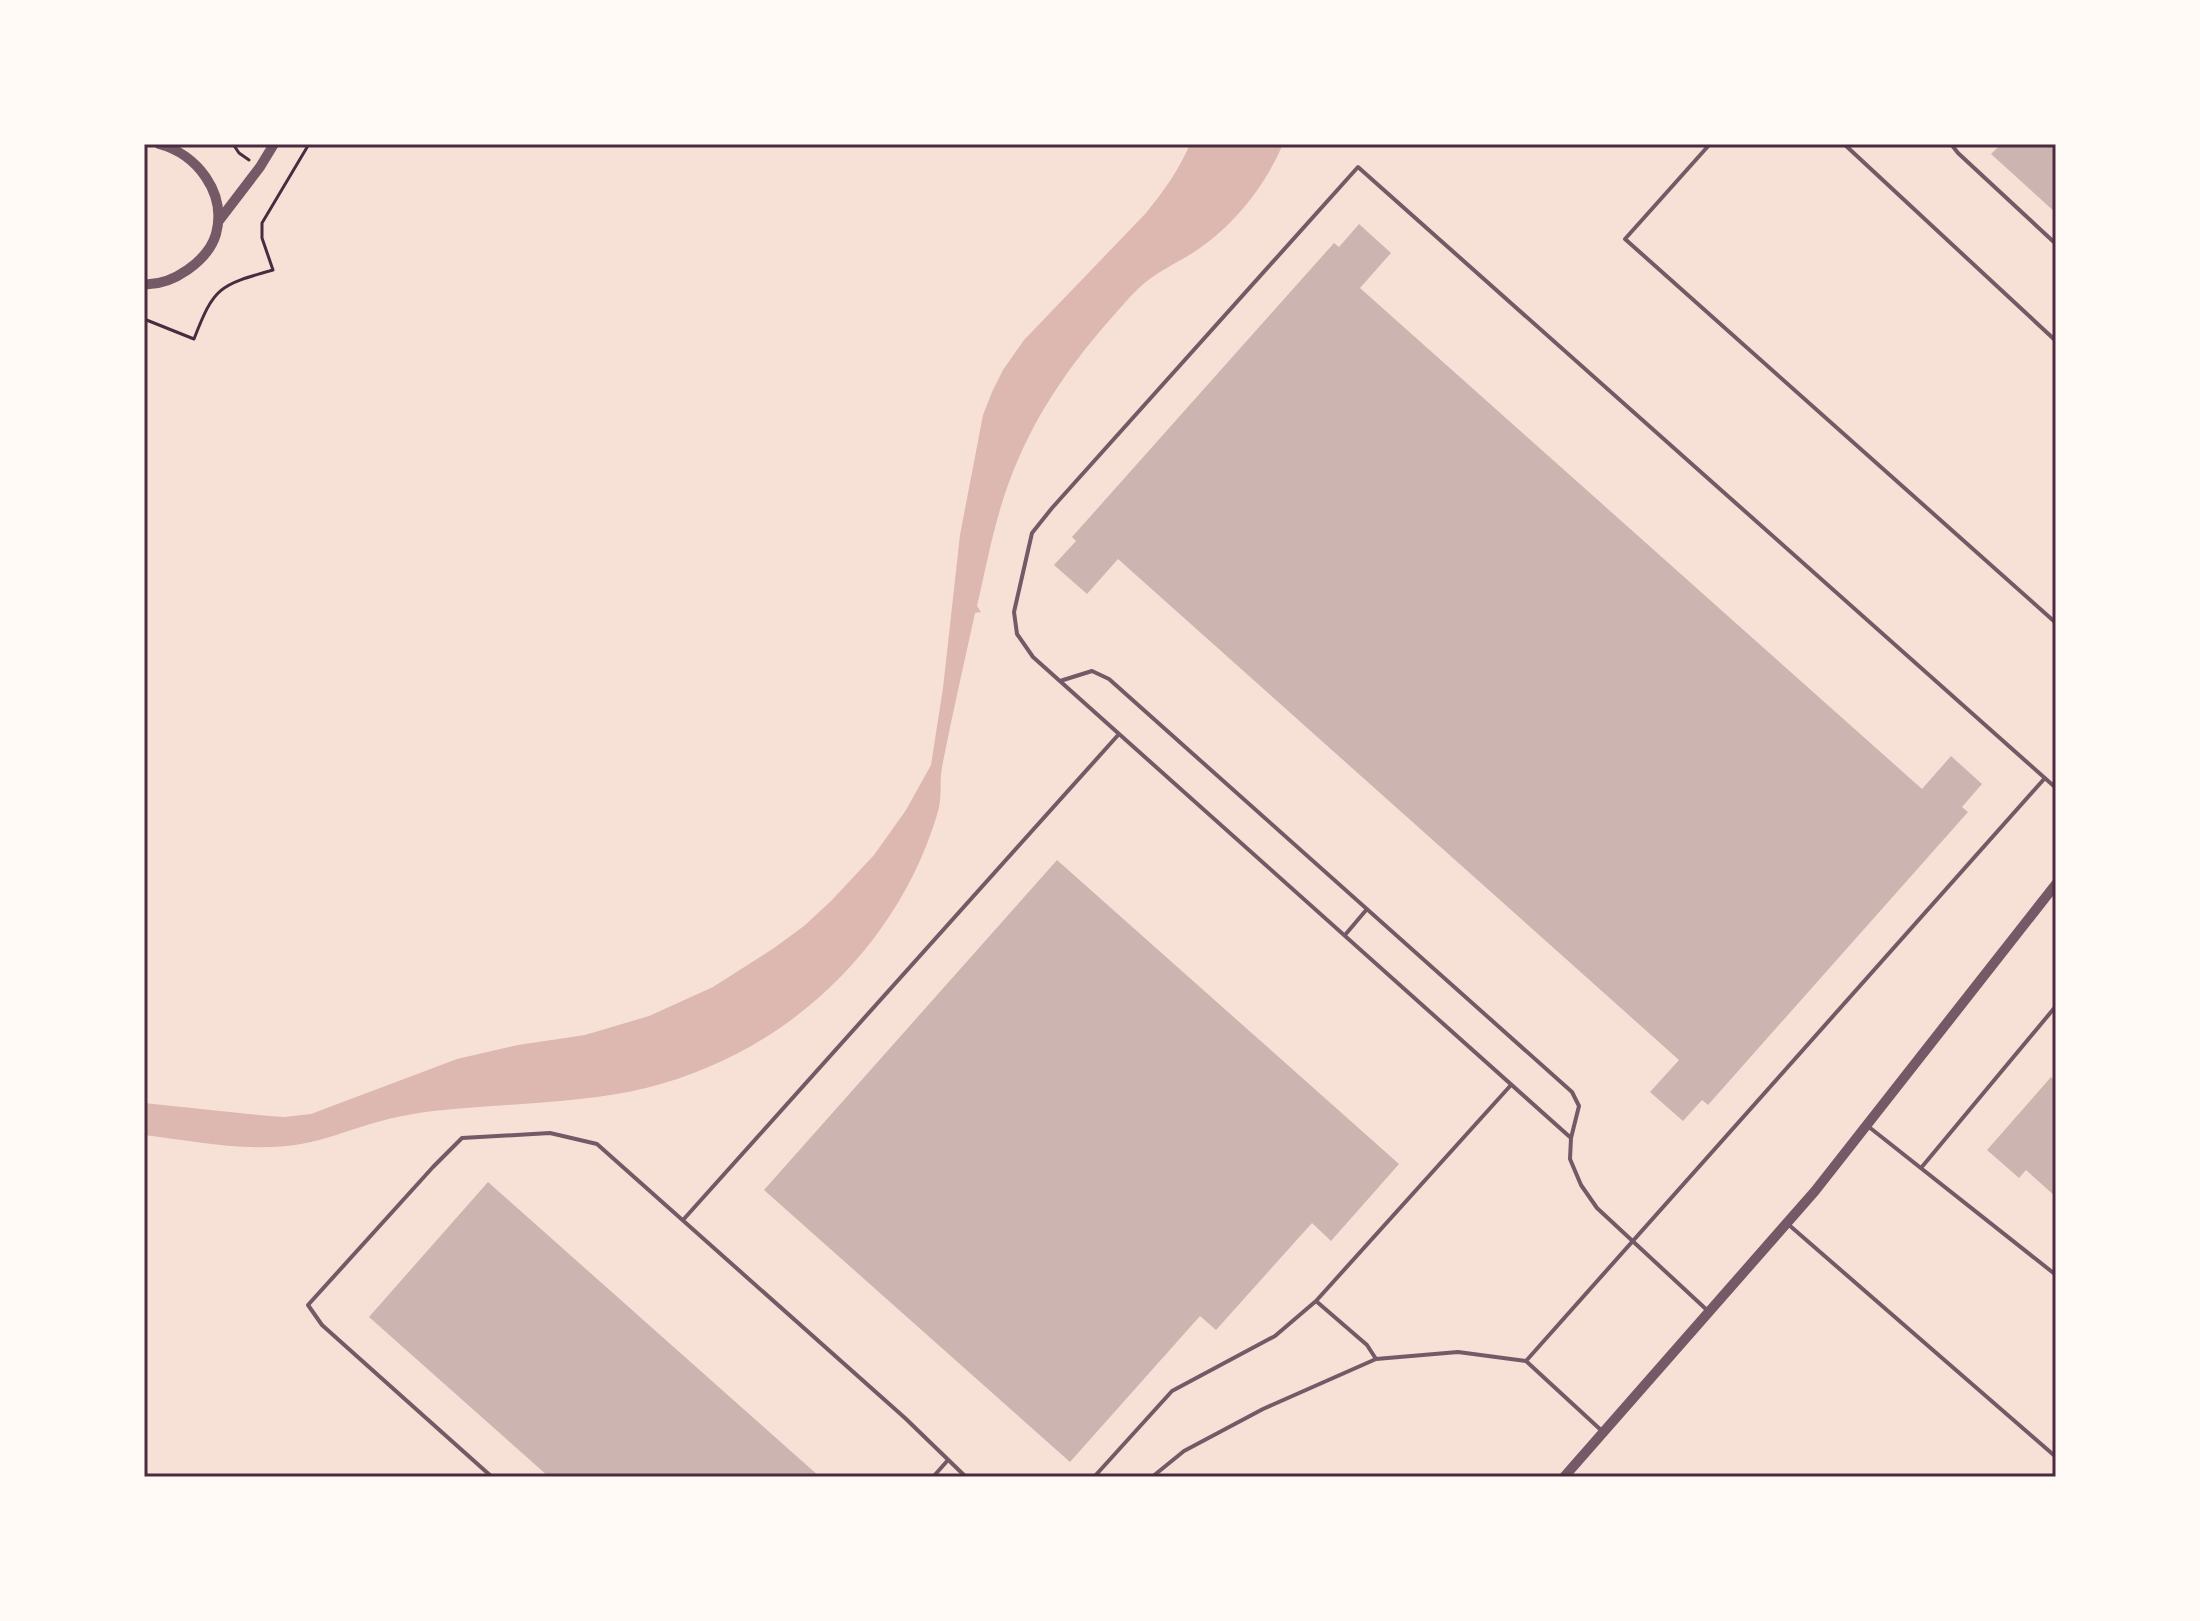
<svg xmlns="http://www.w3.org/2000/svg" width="2200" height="1621" font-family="Inter,sans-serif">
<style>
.water{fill:#dcb8b0}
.building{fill:#ccb4b1}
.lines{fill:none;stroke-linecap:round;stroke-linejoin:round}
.path{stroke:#4a2c40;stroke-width:3}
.service{stroke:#755966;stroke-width:4}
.tertiary{stroke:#755966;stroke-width:10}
.neatline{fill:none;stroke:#4a2c40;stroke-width:3}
</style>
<rect width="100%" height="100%" fill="#f7e1d7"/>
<path class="water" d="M 1190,144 L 1283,144 C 1264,188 1232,228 1191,254 C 1173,265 1155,273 1140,287 C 1128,298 1118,311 1107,323 C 1067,369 1033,419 1011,477 C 995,518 987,563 977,606 L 981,612 L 975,613 C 964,664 952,715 942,767 C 939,783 943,796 937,815 C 896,950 784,1054 646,1088 C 584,1103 518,1103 454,1109 C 426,1111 397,1116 370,1124 C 347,1131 324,1140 301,1144 C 249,1153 195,1141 144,1135 L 144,1103 L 269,1116 L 284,1117 L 311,1114 L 457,1059 L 518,1045 L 585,1035 L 649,1016 L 713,987 L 774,948 L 804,926 L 831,901 L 874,855 L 906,810 L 931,765 L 943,688 L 960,535 L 983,415 L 992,392 L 1003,370 L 1024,340 L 1146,213 C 1163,192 1179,170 1190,144 Z"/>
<path class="building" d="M 2001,144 L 2056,144 L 2056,213 L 1991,154 Z
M 1359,224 L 1391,253 L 1360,288 L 1922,789 L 1951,756 L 1982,784 L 1962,807 L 1968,812 L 1708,1105 L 1702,1100 L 1683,1121 L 1650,1092 L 1679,1060 L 1118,559 L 1087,594 L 1054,565 L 1076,541 L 1072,537 L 1334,243 L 1339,247 Z
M 1057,860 L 1399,1164 L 1331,1241 L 1312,1223 L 1216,1330 L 1200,1316 L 1070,1462 L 764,1190 Z
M 2051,1077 L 2056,1082 L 2056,1197 L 2026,1170 L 2019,1178 L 1987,1150 Z
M 488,1182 L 820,1477 L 549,1477 L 369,1317 Z"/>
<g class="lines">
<path class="path" d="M 233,144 L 239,153 L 249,160
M 144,319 L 194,339 C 214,287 219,285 273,270 L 262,238 L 262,223 L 309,144"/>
<path class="service" d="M 1710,144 L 1625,239 L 2056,623
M 1844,144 L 2056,341
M 1951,144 L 1958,153 L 2056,244
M 1060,681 L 1092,671 L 1109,679 L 1572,1092 L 1579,1106 L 1571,1138
M 1345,935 L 1367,909
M 1869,1127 L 2056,1275
M 1921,1168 L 2056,1006
M 683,1220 L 1119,734
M 1789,1225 L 2056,1457
M 1708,1311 L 1597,1208 L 1581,1185 L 1570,1159 L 1571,1138 L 1033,657 L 1017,634 L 1014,612 L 1032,533 L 1052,508 L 1358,167 L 2056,788
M 1376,1359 L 1367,1345 L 1316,1301 L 1511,1085
M 1526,1361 L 2045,778
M 492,1477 L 322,1325 L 308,1305 L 433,1167 L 462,1138 L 550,1133 L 597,1144 L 905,1418 L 966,1477
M 933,1477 L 948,1460
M 1094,1477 L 1172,1391 L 1275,1336 L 1316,1301
M 1152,1477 L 1184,1451 L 1263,1409 L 1376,1359 L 1458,1352 L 1526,1361 L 1602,1431"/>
<path class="tertiary" d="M 218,222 L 260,167 L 274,144
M 144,284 C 172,286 208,261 216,234 C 227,193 197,154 159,144
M 1564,1477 L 1815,1191 L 2056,884"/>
</g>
<rect width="2200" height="1621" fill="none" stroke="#fffaf5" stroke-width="292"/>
<rect x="146" y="146" width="1908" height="1329" class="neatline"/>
</svg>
